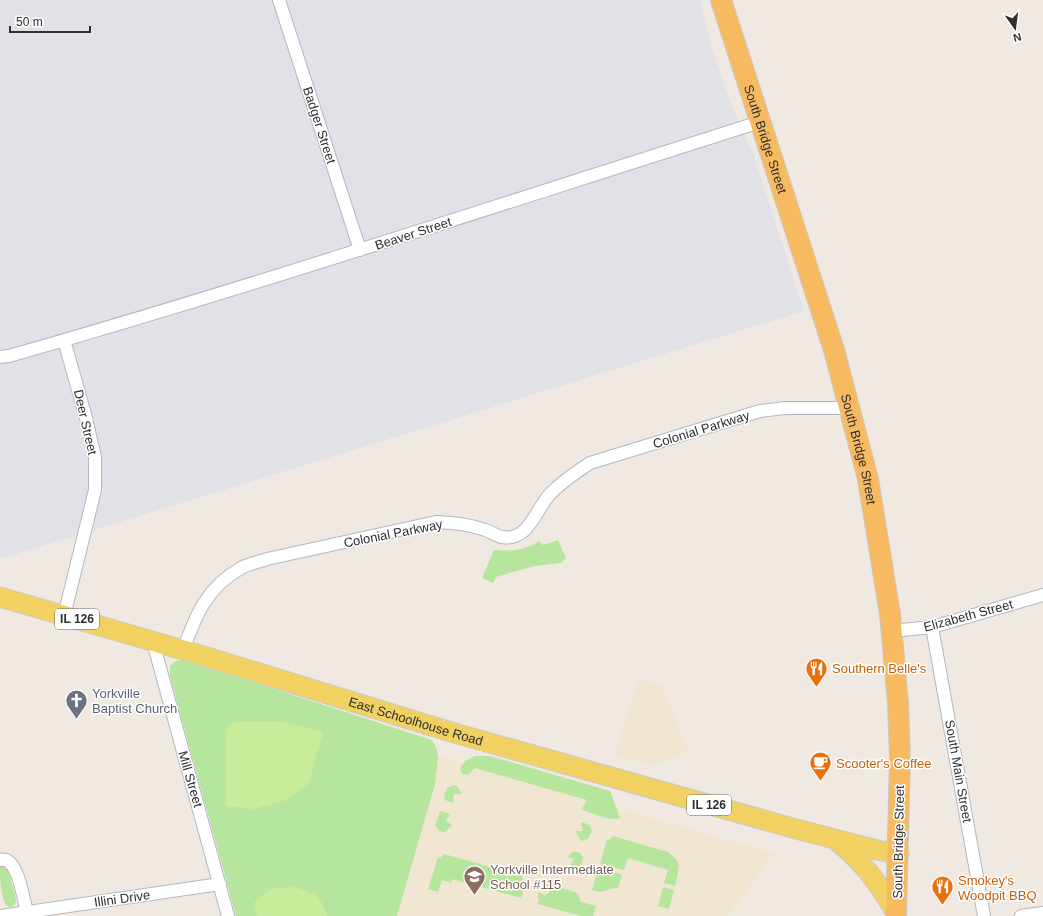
<svg xmlns="http://www.w3.org/2000/svg" width="1043" height="916" font-family="Helvetica,sans-serif">
<style>
.industrial{fill:#e3e1e8}
.education{fill:#f0e6d1}
.green{fill:#b6e59e}
.pitch{fill:#c9ec9a}
.lines{fill:none;stroke-linecap:round;stroke-linejoin:round}
.minor-casing{stroke:#b4b7c1;stroke-width:14}
.primary-casing{stroke:#c9c9c9;stroke-width:21}
.trunk-casing{stroke:#c9c9c9;stroke-width:22}
.minor{stroke:#fff;stroke-width:12}
.primary{stroke:#f2d163;stroke-width:19}
.trunk{stroke:#f8ba60;stroke-width:20}
.labels{text-anchor:middle;stroke-width:3;stroke-linejoin:round;paint-order:stroke}
.shield{fill:#fff;stroke:#6d6d6d;stroke-width:1}
.shield-label{font-size:12px;font-weight:bold;fill:#2e2e2e}
.street-label{font-size:13px;fill:#2e2e2e;stroke:#fff}
.food-label{font-size:13px;fill:#c56008;stroke:#fff;text-anchor:start}
.worship-label{font-size:13px;fill:#5b616d;stroke:#fff;text-anchor:start}
.education-label{font-size:13px;fill:#785e54;stroke:#fff;text-anchor:start}
</style>
<rect width="100%" height="100%" fill="#efe9e1"/>
<path class="industrial" d="M 0,0 L 700,0 L 711,45 L 731,104 L 753,153 L 804,311 L 0,559 Z"/>
<path class="education" d="M 640,678 L 663,687 L 688,752 L 651,765 L 615,755 Z
M 192,683 L 774,854 L 728,916 L 245,916 Z"/>
<path class="green" d="M 558,540 L 566,558 L 561,563 L 534,566 L 496,577 L 493,583 L 482,578 L 494,550 C 512,551 524,551 539,541 L 543,545 Z
M 184,660 L 432,740 L 437,750 L 438,758 L 435,784 L 397,916 L 236,916 L 170,676 L 170,666 L 176,661 Z
M 475,756 L 490,756 L 610,791 L 620,818 C 611,822 591,813 582,809 L 587,800 L 475,768 L 468,775 L 462,774 L 460,769 L 465,761 Z
M 453,785 L 457,786 L 462,794 L 454,794 L 453,803 L 445,800 L 444,795 L 447,788 Z
M 440,811 L 450,814 L 446,821 L 452,825 L 445,832 L 440,831 L 435,826 Z
M 583,822 L 590,826 L 592,831 L 588,839 L 581,841 L 575,831 L 583,831 L 581,823 Z
M 613,836 L 668,852 L 676,859 L 679,866 L 675,886 L 664,883 L 668,870 L 628,858 L 624,870 L 600,864 L 607,839 L 609,840 Z
M 573,852 L 579,852 L 583,857 L 582,863 L 576,869 L 569,867 L 574,859 L 567,857 Z
M 444,854 L 523,876 L 522,879 L 526,883 L 521,898 L 452,879 L 451,883 L 442,880 L 438,892 L 428,889 L 438,857 L 440,858 Z
M 0,866 L 5,866 L 8,870 L 16,899 L 15,904 L 12,907 L 8,907 C 0,900 0,877 0,866 Z
M 599,867 L 622,875 L 618,888 C 607,887 606,895 592,890 Z
M 546,883 L 578,893 L 581,902 L 596,906 L 593,916 L 581,916 L 538,904 L 539,898 L 537,897 L 539,892 L 545,896 L 546,894 L 548,894 L 550,890 L 545,886 Z
M 663,887 L 674,890 L 669,909 L 658,906 Z"/>
<path class="pitch" d="M 235,722 L 287,722 L 323,732 L 309,783 L 286,800 L 253,809 L 226,806 L 226,730 Z
M 293,887 C 313,892 321,895 327,916 L 257,916 L 254,903 L 270,889 Z"/>
<g class="lines">
<defs>
<path id="minor" d="M 279,0 L 360,250
M 0,357 L 9,356 C 261,284 510,201 760,122
M 64,616 L 95,490 L 95,457 L 86,418 L 64,340
M 932,627 L 984,916
M 892,631 L 932,627 L 1043,595
M 153,642 L 228,916
M 183,650 C 196,615 206,588 241,568 C 248,564 259,562 267,559 L 436,522 C 453,523 469,524 485,530 C 490,531 496,536 502,537 C 529,542 536,508 551,493 C 563,481 576,472 590,463 L 760,411 L 785,408 L 850,408
M 0,860 C 18,855 23,899 27,912
M 0,916 L 220,884
M 1021,916 L 1043,913"/>
<g id="primary">
<path id="s1" d="M 0,597 L 197,654 L 451,732 L 796,829 L 877,850 L 899,854"/>
<path d="M 838,842 C 865,864 878,883 896,913"/>
</g>
<g id="trunk">
<path id="s2" d="M 721,0 L 834,350 L 868,479 L 890,614 L 898,703 L 900,758 L 896,916"/>
</g>
</defs>
<use href="#minor" class="minor-casing"/>
<use href="#primary" class="primary-casing"/>
<use href="#trunk" class="trunk-casing"/>
<use href="#minor" class="minor"/>
<use href="#primary" class="primary"/>
<use href="#trunk" class="trunk"/>
</g>
<defs>
<symbol id="restaurant-pin" viewBox="-11 -11 22 30"><path d="M0 17L-7.5 6A9.5 9.5 0 1 1 7.5 6Z" fill="#e8710a" stroke="#fff"/><path d="M-5-6h1v4h1v-4h1v4h1v-4h1v5L-1.5 .5V6h-2V.5L-5-1ZM5-6V6H3V1.5H1.5Q1.5-4 5-6Z" fill="#fff"/></symbol>
<symbol id="church-pin" viewBox="-11 -11 22 30"><path d="M0 17L-7.5 6A9.5 9.5 0 1 1 7.5 6Z" fill="#6b7280" stroke="#fff"/><path d="M-1.2-6h2.4v3.5h3.3v2.4h-3.3V6h-2.4V-.1h-3.3v-2.4h3.3Z" fill="#fff"/></symbol>
<symbol id="cafe-pin" viewBox="-11 -11 22 30"><path d="M0 17L-7.5 6A9.5 9.5 0 1 1 7.5 6Z" fill="#e8710a" stroke="#fff"/><path d="M-5.5-4.5H6V0H3Q3 3.5 0 3.5H-2.5Q-5.5 3.5-5.5 0ZM3-3.2v2h1.7v-2ZM-6 4.5H4V6H-6Z" fill="#fff"/></symbol>
<symbol id="school-pin" viewBox="-11 -11 22 30"><path d="M0 17L-7.5 6A9.5 9.5 0 1 1 7.5 6Z" fill="#8d6e63" stroke="#fff"/><path d="M0-5L7-2L0 1L-7-2ZM-4 1L0 2.5L4 1V4Q0 6-4 4Z" fill="#fff"/></symbol>
</defs>
<g fill-rule="evenodd">
<use href="#restaurant-pin" x="804" y="656" width="25" height="34"/>
<use href="#church-pin" x="64" y="688" width="25" height="34"/>
<use href="#cafe-pin" x="808" y="750" width="25" height="34"/>
<use href="#school-pin" x="462" y="864" width="25" height="34"/>
<use href="#restaurant-pin" x="930" y="874" width="25" height="34"/>
</g>
<g class="labels">
<g class="shield">
<rect x="55" y="609" width="44" height="20" rx="3"/>
<rect x="687" y="795" width="44" height="20" rx="3"/>
</g>
<g class="shield-label">
<text x="77" y="623">IL 126</text>
<text x="709" y="809">IL 126</text>
</g>
<g class="street-label">
<text transform="translate(320 125) rotate(72)" y="5">Badger Street</text>
<text dy="5" stroke="none"><textPath href="#s2" startOffset="146">South Bridge Street</textPath></text>
<text transform="translate(413 233) rotate(-18)" y="5">Beaver Street</text>
<text transform="translate(86 422) rotate(77)" y="5">Deer Street</text>
<text transform="translate(701 429) rotate(-17)" y="5">Colonial Parkway</text>
<text dy="5" stroke="none"><textPath href="#s2" startOffset="470">South Bridge Street</textPath></text>
<text transform="translate(393 533) rotate(-11)" y="5">Colonial Parkway</text>
<text transform="translate(968 615) rotate(-15)" y="5">Elizabeth Street</text>
<text dy="5" stroke="none"><textPath href="#s1" startOffset="434">East Schoolhouse Road</textPath></text>
<text transform="translate(959 771) rotate(80)" y="5">South Main Street</text>
<text transform="translate(191 779) rotate(74)" y="5">Mill Street</text>
<text transform="translate(898 842) rotate(-89)" y="5">South Bridge Street</text>
<text transform="translate(122 898) rotate(-8)" y="5">Illini Drive</text>
</g>
<g class="food-label">
<text x="832" y="673">Southern Belle's</text>
<text x="836" y="768">Scooter's Coffee</text>
<text x="958" y="885">Smokey's<tspan x="958" dy="15">Woodpit BBQ</tspan></text>
</g>
<g class="worship-label">
<text x="92" y="698">Yorkville<tspan x="92" dy="15">Baptist Church</tspan></text>
</g>
<g class="education-label">
<text x="490" y="874">Yorkville Intermediate<tspan x="490" dy="15">School #115</tspan></text>
</g>
</g>
<g transform="translate(1015 28) rotate(166)" stroke="#ffffff" stroke-width="3" paint-order="stroke">
<path d="M0-3L7 15L0 10L-7 15Z" fill="#2e2e2e"/>
<text y="-6" font-size="11" font-weight="bold" text-anchor="middle" fill="#2e2e2e">N</text>
</g>
<path d="M10 26v6h80v-6" fill="none" stroke="#2e2e2e" stroke-width="2"/>
<text x="16" y="26" font-size="12" fill="#2e2e2e" stroke="#ffffff" stroke-width="3" paint-order="stroke">50 m</text>
</svg>
